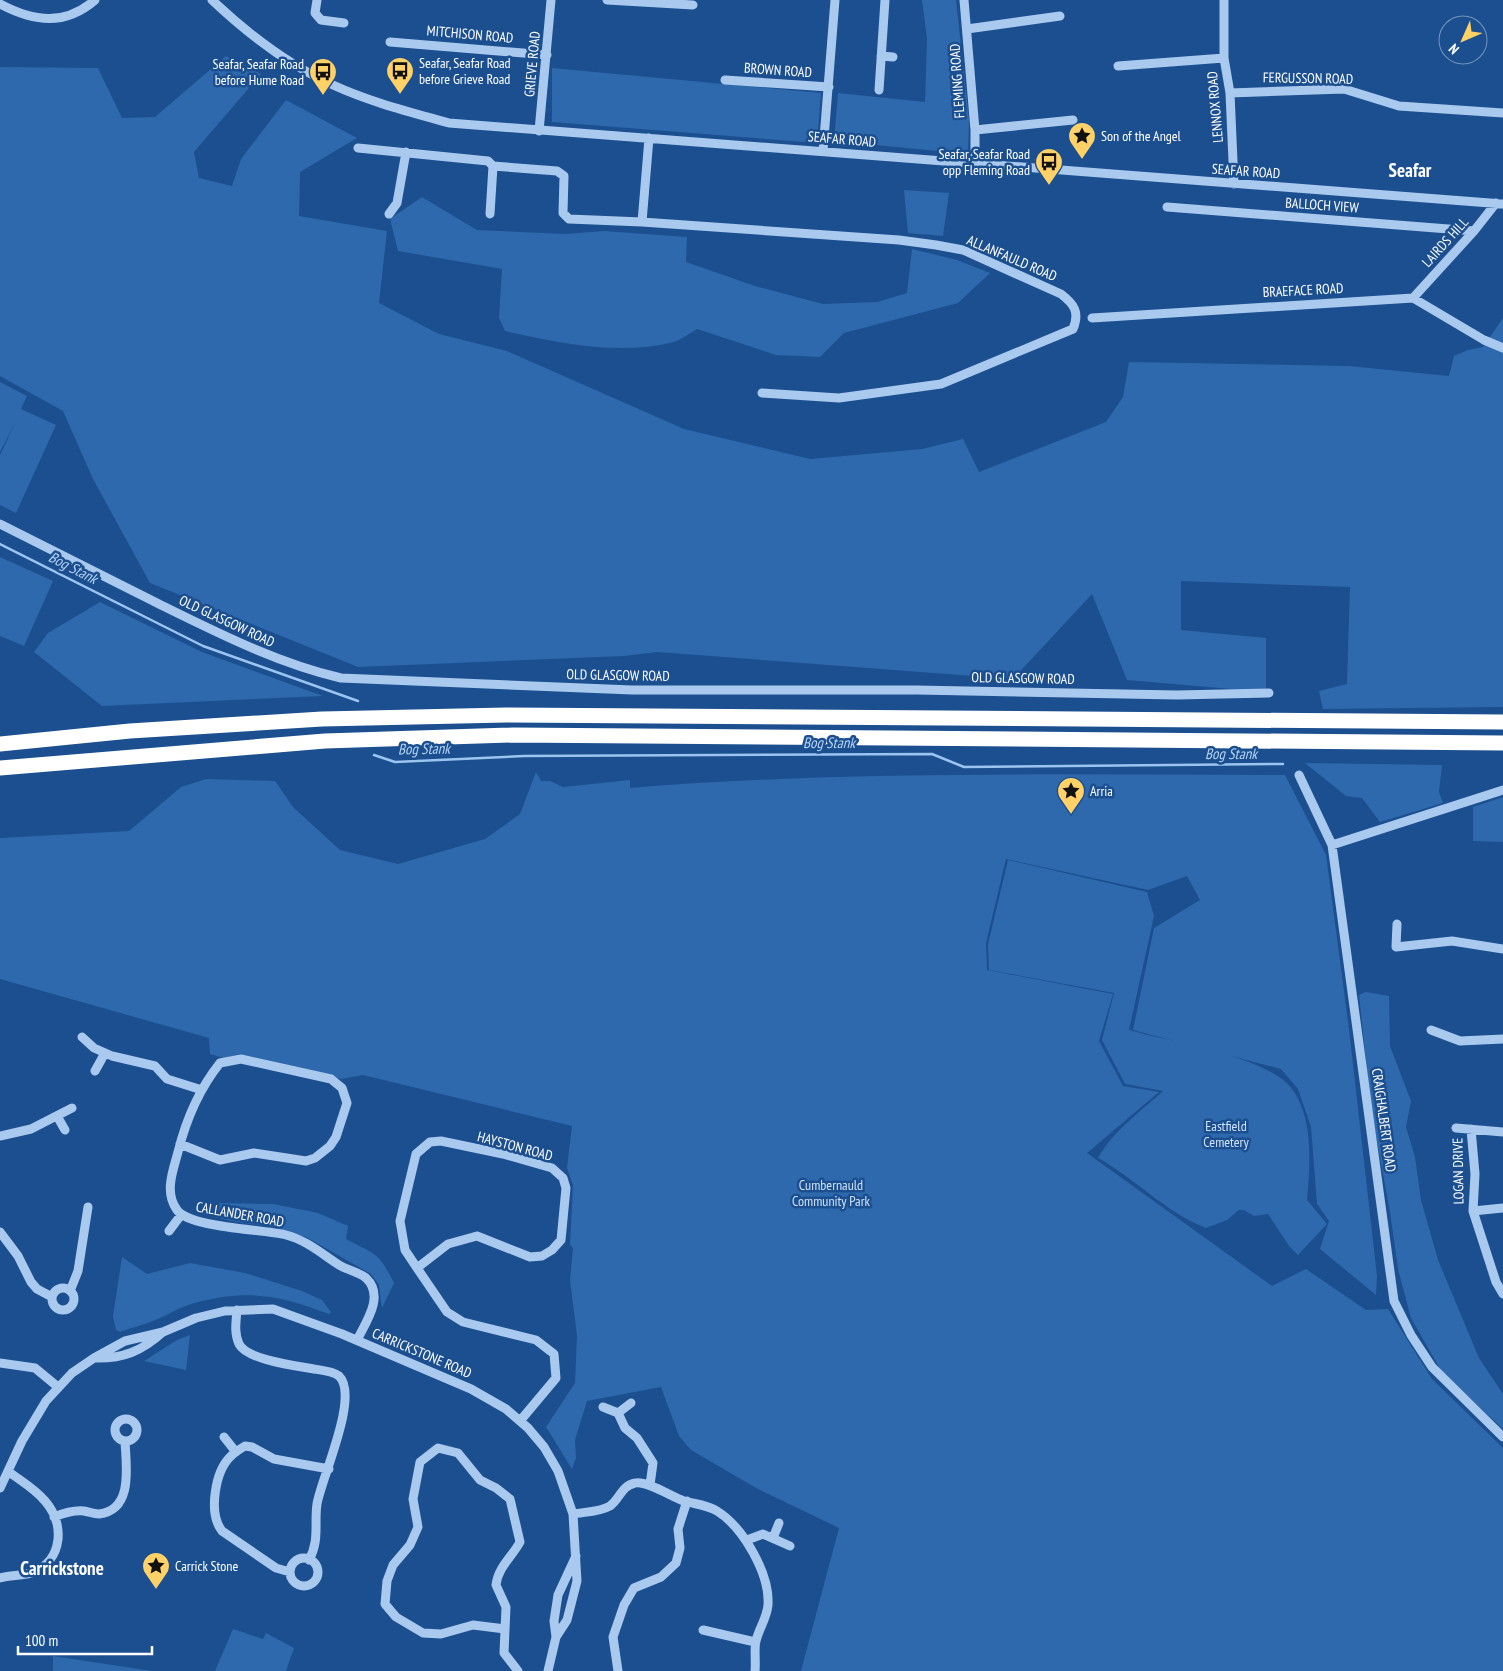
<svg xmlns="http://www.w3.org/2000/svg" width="1503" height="1671" font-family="'PT Sans Narrow',sans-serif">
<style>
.green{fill:#2e69ad}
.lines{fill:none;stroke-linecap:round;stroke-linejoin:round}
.stream{stroke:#9cc4f0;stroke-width:2.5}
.minor{stroke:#a9c9ee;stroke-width:9}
.highway{stroke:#fff;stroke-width:15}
.labels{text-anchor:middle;stroke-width:5;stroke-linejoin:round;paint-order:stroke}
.street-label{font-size:14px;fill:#fff;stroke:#1b4f8f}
.poi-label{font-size:14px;fill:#fff;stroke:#1b4f8f;text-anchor:start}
.park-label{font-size:14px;fill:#cfe3fa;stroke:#1b4f8f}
.water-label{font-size:15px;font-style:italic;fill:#b5d3f5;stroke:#1b4f8f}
.district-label{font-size:19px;font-weight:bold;fill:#fff;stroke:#1b4f8f}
</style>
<rect width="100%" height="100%" fill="#1b4f8f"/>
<path class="green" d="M 922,0 L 956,0 L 969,119 L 968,154 L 834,141 L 838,93 L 925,102 L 927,39 Z
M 226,56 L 261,74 L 194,152 L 199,178 L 232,186 L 241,159 L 286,100 L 357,138 L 300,172 L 299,216 L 387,231 L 379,303 L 439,334 L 507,351 L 684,429 L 810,459 L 922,449 L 963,439 L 979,472 L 1106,422 L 1123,397 L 1129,362 L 1349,366 L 1449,376 L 1454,356 L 1468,350 L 1483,347 L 1503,318 L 1503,707 L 1323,709 L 1319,691 L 1347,684 L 1350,587 L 1181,581 L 1181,630 L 1266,638 L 1266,692 L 1127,680 L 1092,594 L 1013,679 L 657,652 L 624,656 L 358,667 L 150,583 L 93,479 L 63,411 L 0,376 L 0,67 L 98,68 L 122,118 L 155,117 Z
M 552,68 L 821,93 L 817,143 L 552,122 Z
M 904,190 L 949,193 L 943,236 L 908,233 Z
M 422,197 L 477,230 L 566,234 L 604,231 L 687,237 L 686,262 L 755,286 L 823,304 L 877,302 L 907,293 L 912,249 L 957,260 L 990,273 L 958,303 L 844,333 L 820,357 L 776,355 L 697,329 C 690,333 681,340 674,342 C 619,356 559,343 505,331 L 499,318 L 502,269 L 398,251 L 390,219 Z
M 0,382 L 27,396 L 21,409 L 56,425 L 16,513 L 0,505 L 0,455 L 16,421 L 0,452 Z
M 0,557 L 53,581 L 24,646 L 0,636 Z
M 100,602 L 202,652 L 323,696 L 102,706 L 34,652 L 48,633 Z
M 1305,763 L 1442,765 L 1439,792 L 1443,803 L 1380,822 L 1362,798 L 1346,796 Z
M 536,772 L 541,781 L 550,781 L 563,787 L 630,780 L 630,788 C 848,770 1067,775 1285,775 L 1326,855 L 1349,1029 L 1377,1276 L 1376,1295 L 1320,1249 L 1329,1221 L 1317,1204 L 1311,1127 L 1298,1089 L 1281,1069 L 1133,1030 L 1154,928 L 1200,900 L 1187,876 L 1148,890 L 1006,859 L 986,943 L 987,970 L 1113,994 L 1099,1041 L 1123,1086 L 1159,1092 L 1087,1153 L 1272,1286 L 1306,1269 L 1366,1310 L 1388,1309 L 1432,1379 L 1503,1448 L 1503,1671 L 801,1671 L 839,1528 L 756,1488 L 691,1450 L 679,1436 L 661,1387 L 587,1401 L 575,1440 L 576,1458 L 572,1469 L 546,1427 L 575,1383 L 577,1336 L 570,1280 L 573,1248 L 570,1245 L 573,1185 L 567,1168 L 572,1126 L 363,1075 L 341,1079 L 240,1054 L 224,1058 L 210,1054 L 209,1038 L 0,979 L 0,838 L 129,831 L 181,787 L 206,779 L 275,781 L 293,807 L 340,850 L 398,864 L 485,839 L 520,814 Z
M 1503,797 L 1503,842 L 1473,841 L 1473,807 Z
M 1008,860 L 1147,892 L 1154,916 L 1129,1030 C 1170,1042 1268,1056 1292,1089 C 1314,1119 1310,1165 1307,1200 L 1327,1224 L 1298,1255 L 1289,1246 L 1268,1214 L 1254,1216 L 1244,1210 L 1239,1210 L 1227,1220 L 1206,1228 C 1165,1212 1136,1179 1098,1158 C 1114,1130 1140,1112 1163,1091 L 1125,1084 L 1102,1040 L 1114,993 L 989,970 L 988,944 Z
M 1366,992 L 1389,996 L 1390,1046 L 1411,1101 L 1406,1127 L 1415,1157 L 1421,1200 L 1438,1260 L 1479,1358 L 1503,1394 L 1503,1429 L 1443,1374 L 1411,1318 L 1398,1269 L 1390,1212 L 1371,1108 L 1359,995 Z
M 219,1203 L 273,1204 L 318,1213 L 348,1226 L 346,1239 C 376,1255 378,1251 394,1283 L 382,1308 L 379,1285 L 371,1274 L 306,1237 L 267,1226 L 231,1221 L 197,1213 Z
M 122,1257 L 147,1274 L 190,1263 L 245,1273 L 302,1291 L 322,1300 L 331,1312 L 329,1314 C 279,1295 248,1289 195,1303 C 182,1306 172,1313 160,1318 C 148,1324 133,1327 120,1332 L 116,1330 L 113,1316 Z
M 190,1335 L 186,1370 L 144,1361 L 177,1340 Z
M 233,1629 L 263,1639 L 266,1633 L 294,1648 L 286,1671 L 215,1671 Z
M 53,1656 L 152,1671 L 53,1671 Z"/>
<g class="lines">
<path class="stream" d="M 0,544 L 203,646 L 358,701
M 374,755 L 395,762 L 524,756 L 932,754 L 964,767 L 1283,764"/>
<path class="minor" d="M 212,0 C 248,34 288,65 333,85 C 370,102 410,112 449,123 L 1503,204
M 317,0 L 315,13 L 321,20 L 344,23
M 607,0 L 693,5
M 964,0 L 975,130 L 975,165
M 1224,0 L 1224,58 L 1230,93 L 1234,184
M 0,4 C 34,22 65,26 95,0
M 967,29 L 1060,16
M 390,42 L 547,55
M 881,56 L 893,57
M 1118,66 L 1224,58
M 725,80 L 829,87
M 879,90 L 885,0
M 1230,93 L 1344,89 L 1399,106 L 1503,113
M 975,130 L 1073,120
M 539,131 L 551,0
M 649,138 L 642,222 L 899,240 L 936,245 L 963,250 L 1061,294 C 1074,304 1080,312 1073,329 L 941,384 L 839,398 L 762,393
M 358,148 L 488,161 L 493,166 L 557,171 L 564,176 L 563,213 L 569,219 L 642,222
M 823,151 L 835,0
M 1167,207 L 1474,231
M 389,214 L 397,203 L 406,152
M 490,214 L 493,166
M 1413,298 L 1474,231 L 1496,203
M 1092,318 L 1413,298 L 1484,340 L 1503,348
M 0,524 C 53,551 106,577 159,604 C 218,633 277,663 341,678 L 632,690 L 917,690 L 1177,695 L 1269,693
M 1299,775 L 1332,845 L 1394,1301 L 1411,1335 L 1432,1367 L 1503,1437
M 1332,845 L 1503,790
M 1397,924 L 1396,947 L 1452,941 L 1503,949
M 1431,1030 L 1460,1041 L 1503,1039
M 82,1037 L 94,1048 L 112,1056 L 155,1066 L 167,1079 L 202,1090
M 95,1071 L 105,1053
M 57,1116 L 65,1130
M 1456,1128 L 1503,1132
M 1471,1129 L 1475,1174 L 1473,1211 L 1496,1282 L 1503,1294
M 0,1136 L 31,1129 L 72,1108
M 180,1144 L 220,1160 L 254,1153 L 306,1161 L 315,1158 L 330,1146 L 336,1137 L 347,1103 L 342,1088 L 331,1079 L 241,1059 L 220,1063 C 200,1088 186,1120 178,1152 C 173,1171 164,1192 177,1210 C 190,1228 262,1229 286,1235 C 306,1240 322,1254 339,1265 C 347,1270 359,1272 366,1278 C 385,1296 366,1322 357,1340
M 1473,1211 L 1503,1208
M 169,1231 L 181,1215
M 0,1232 L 18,1256 L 31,1282 L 37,1289 L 52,1297
M 417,1268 L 448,1244 L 477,1236 L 530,1257 L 542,1256 L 552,1250 L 561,1240 L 566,1188 L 563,1178 L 552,1168 L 503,1154 L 441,1141 L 430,1142 L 416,1154 L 400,1221 L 405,1250 L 417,1268 L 447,1312 L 463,1322 L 536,1340 L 554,1354 L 556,1378 L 520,1421
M52 1299a11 11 0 1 1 22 0a11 11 0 1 1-22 0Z
M 70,1291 L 78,1271 L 88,1207
M 237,1310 C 236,1322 234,1333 239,1344 C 247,1360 297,1366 314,1369 C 321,1370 333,1371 339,1376 C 360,1396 321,1479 317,1504 C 314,1524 320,1540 309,1560
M 94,1358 C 123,1359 142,1351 163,1332
M 0,1363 L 35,1368 L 58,1387
M 603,1407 L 618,1413 L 625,1428 L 637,1438 L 653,1463 L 650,1485
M 618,1413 L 631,1403
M115 1430a11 11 0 1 1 22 0a11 11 0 1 1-22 0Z
M 224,1437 L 236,1452
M 0,1488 L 22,1441 L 46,1401 L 72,1373 L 94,1358 L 125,1341 L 163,1332 L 196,1318 L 225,1311 L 273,1309 L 342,1334 L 471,1389 L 506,1409 L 528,1428 L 544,1447 L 558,1471 L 573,1514 L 577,1581 L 567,1620 L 556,1637
M 573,1514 C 584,1512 600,1512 610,1506 C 620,1499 621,1486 635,1483 C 646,1480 672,1497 684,1501 C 695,1504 707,1505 717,1511 C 743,1527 770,1574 768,1605 C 767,1618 759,1628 756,1641 C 754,1647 756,1663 755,1671
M 54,1517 C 64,1513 73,1510 84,1511 C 89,1512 94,1514 99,1514 C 134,1510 126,1465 125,1441
M 773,1538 L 779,1523
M 747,1540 L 763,1534 L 790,1546
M290 1572a14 14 0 1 1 28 0a14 14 0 1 1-28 0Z
M 290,1572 L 276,1568 L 222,1531 C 208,1513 215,1471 231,1456 C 235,1452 240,1449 245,1446 L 252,1447 L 274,1459 L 329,1469
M 0,1578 C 11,1575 24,1576 34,1572 C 63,1559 65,1524 45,1501 C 35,1489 21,1481 9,1472
M 505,1629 L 473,1625 L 441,1634 L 423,1633 L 396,1617 L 385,1604 L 387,1581 L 393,1565 L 410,1545 L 418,1527 L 413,1499 L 420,1462 L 438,1448 L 458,1453 L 480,1480 L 496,1488 L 510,1499 L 520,1542 C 512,1557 498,1567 496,1585 L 506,1607 L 504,1653 L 518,1671
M 703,1630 L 755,1642
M 548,1671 L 556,1637 L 554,1621 L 558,1595 L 576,1556
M 618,1671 L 613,1637 L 624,1605 L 634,1588 L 661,1577 L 676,1563 L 680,1548 L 678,1529 L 687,1501"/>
<path class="highway" d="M 0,744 L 130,731 L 322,719 L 506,715 L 1503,722
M 0,768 L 325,741 L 513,735 L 1503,743"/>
</g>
<defs>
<symbol id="bus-pin" viewBox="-11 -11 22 30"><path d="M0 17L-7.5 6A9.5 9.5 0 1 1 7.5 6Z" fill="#ffd166" stroke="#1b4f8f"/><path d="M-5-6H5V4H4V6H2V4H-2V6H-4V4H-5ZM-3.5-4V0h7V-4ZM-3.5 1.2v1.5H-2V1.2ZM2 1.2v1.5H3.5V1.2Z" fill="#111"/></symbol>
<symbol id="sight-pin" viewBox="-11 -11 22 30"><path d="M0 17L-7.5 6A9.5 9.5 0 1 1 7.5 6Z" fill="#ffd166" stroke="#1b4f8f"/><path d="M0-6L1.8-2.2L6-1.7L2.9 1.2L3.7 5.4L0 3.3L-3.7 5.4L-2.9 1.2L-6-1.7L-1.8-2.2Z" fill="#111"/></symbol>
</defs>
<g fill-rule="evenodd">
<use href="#bus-pin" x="384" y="55" width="32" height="43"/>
<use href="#bus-pin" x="307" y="56" width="32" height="43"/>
<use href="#sight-pin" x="1066" y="120" width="32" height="43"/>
<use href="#bus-pin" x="1033" y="146" width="32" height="43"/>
<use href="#sight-pin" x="1055" y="775" width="32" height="43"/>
<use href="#sight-pin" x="140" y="1550" width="32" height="43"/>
</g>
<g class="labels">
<g class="street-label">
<text transform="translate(470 34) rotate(5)" y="5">MITCHISON ROAD</text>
<text transform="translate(532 64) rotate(-85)" y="5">GRIEVE ROAD</text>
<text transform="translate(778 70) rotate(4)" y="5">BROWN ROAD</text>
<text transform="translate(1308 78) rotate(1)" y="5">FERGUSSON ROAD</text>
<text transform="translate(957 81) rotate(-94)" y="5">FLEMING ROAD</text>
<text transform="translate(1215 107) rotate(-95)" y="5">LENNOX ROAD</text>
<text transform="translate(842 139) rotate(5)" y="5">SEAFAR ROAD</text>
<text transform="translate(1246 171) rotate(4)" y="5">SEAFAR ROAD</text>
<text transform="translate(1322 205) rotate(4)" y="5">BALLOCH VIEW</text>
<text transform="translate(1445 242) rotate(-48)" y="5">LAIRDS HILL</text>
<text transform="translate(1012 258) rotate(23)" y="5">ALLANFAULD ROAD</text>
<text transform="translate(1303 290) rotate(-3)" y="5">BRAEFACE ROAD</text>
<text transform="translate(227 621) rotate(25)" y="5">OLD GLASGOW ROAD</text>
<text transform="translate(618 675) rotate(1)" y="5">OLD GLASGOW ROAD</text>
<text transform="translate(1023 678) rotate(1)" y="5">OLD GLASGOW ROAD</text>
<text transform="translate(1384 1120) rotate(82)" y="5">CRAIGHALBERT ROAD</text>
<text transform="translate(515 1146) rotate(15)" y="5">HAYSTON ROAD</text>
<text transform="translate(1458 1171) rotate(-91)" y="5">LOGAN DRIVE</text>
<text transform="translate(240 1214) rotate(10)" y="5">CALLANDER ROAD</text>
<text transform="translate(422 1353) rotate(23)" y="5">CARRICKSTONE ROAD</text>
</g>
<g class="poi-label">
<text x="419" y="68">Seafar, Seafar Road<tspan x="419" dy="16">before Grieve Road</tspan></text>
<text x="304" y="69" text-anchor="end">Seafar, Seafar Road<tspan x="304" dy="16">before Hume Road</tspan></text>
<text x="1101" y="141">Son of the Angel</text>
<text x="1030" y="159" text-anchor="end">Seafar, Seafar Road<tspan x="1030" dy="16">opp Fleming Road</tspan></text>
<text x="1090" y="796">Arria</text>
<text x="175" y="1571">Carrick Stone</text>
</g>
<g class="park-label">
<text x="1226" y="1131">Eastfield<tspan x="1226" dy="16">Cemetery</tspan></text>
<text x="831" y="1190">Cumbernauld<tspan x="831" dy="16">Community Park</tspan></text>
</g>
<g class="water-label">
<text transform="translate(73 568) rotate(27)" y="5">Bog Stank</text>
<text x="829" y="748">Bog Stank</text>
<text transform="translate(424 749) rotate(-1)" y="5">Bog Stank</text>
<text x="1231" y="759">Bog Stank</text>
</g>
<g class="district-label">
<text x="1410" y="177">Seafar</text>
<text x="62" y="1575">Carrickstone</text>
</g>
</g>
<g transform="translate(1463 40) rotate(225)"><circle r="24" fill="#1b4f8f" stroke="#7695bc"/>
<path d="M0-4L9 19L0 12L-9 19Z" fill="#ffd166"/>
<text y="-8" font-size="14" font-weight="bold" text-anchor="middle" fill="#ffffff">N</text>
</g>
<path d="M18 1646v8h134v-8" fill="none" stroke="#ffffff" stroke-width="2.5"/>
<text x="25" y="1646" font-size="15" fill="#ffffff" stroke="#1b4f8f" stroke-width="4" paint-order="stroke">100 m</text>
</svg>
